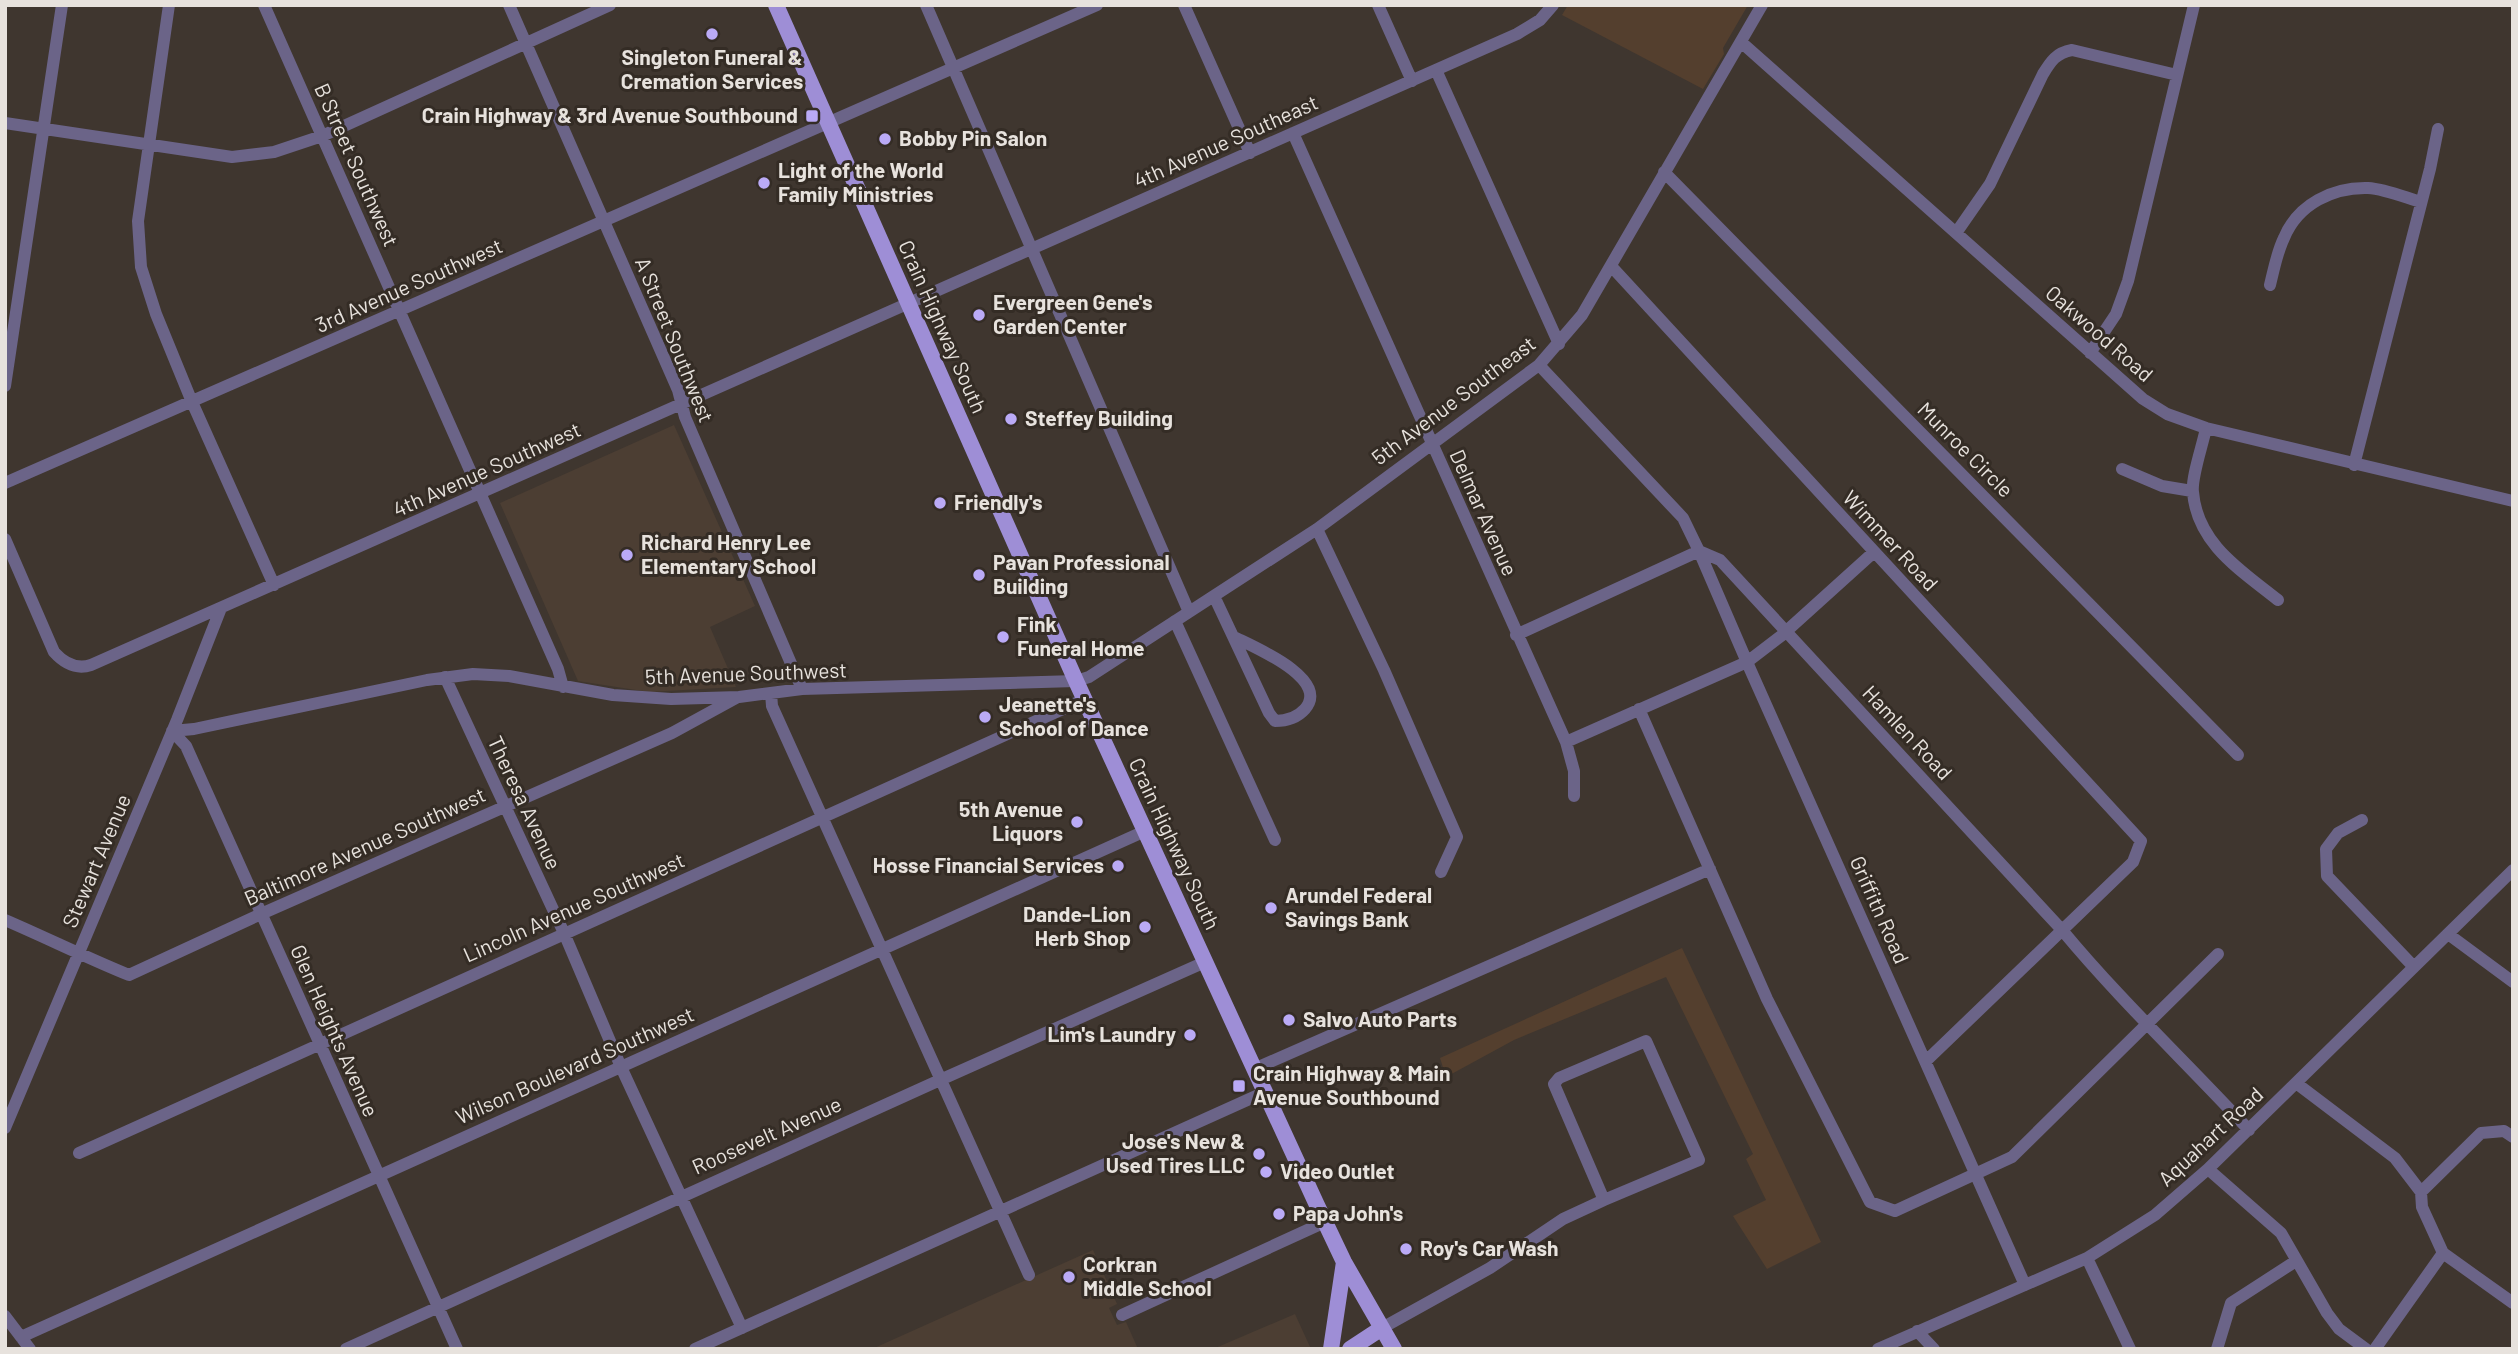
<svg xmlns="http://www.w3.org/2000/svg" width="2518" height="1354" font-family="Barlow,sans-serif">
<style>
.built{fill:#4c3e33}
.green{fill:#543f2e}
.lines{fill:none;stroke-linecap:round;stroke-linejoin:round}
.minor{stroke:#6b6488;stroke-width:12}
.major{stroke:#9e8ed6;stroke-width:16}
.poi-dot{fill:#baaaf6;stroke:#342c25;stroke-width:2.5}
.labels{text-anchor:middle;stroke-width:6;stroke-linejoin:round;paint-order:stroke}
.poi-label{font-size:21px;font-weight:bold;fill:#e7e2dd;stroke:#342c25;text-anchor:start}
.street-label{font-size:21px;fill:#e7e2dd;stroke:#342c25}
</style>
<rect width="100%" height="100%" fill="#3f362f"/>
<path class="built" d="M 674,425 L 755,606 L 710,627 L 736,687 L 649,692 L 578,681 L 500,503 Z
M 1093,1250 L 1117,1304 L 1109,1308 L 1117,1325 L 1126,1322 L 1138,1349 L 872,1349 Z
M 1295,1314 L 1311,1349 L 1213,1349 Z"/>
<path class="green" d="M 1568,5 L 1748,5 L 1723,48 L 1724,54 L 1703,89 L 1562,15 Z
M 1682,948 L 1821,1242 L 1767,1269 L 1733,1216 L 1766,1200 L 1746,1159 L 1753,1154 L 1666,977 L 1514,1040 L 1446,1077 L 1440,1058 Z"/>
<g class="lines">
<path class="minor" d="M 169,5 L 138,221 L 141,267 L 156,314 L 192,402 L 274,585
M 264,5 L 558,669 L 563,687
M 509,5 L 678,390 L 685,417 L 802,689
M 926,5 L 1189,612
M 1184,5 L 1250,153
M 1378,5 L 1412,81
M 1741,42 L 2143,399 L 2167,414 L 2206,428 L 2513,501
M 1436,70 L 1559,344
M 5,123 L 232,157 L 274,152 L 322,136 L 610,5
M 1293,133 L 1566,742 L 1574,771 L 1574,796
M 1664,172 L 2238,755
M 1956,233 L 1990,184 L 2043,74 C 2051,61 2056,53 2072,50 L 2177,75
M 1611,266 L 2141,841 L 2133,862 L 1926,1061
M 2270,285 C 2274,269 2277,252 2284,238 C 2298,204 2333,187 2368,188 C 2385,189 2404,197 2421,202
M 2090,353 L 2116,314 L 2128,281 L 2194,5
M 1539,365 L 1683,518 L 1699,551 L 1720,560 L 2062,930 C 2120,1000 2187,1063 2249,1130
M 5,386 L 62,5
M 2206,428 C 2203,444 2191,478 2193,492 C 2197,544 2242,571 2278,600
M 2354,465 L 2430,169 L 2438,129
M 2122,469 L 2162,486 L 2192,491
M 5,483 L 1097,5
M 1317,529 L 1384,670 L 1457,837 L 1441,872
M 5,539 L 54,652 C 64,663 76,670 91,665 L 1517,34 L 1540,20 L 1553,5
M 1214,596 L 1269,713 L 1275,721 C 1286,721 1297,718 1305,709 C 1331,679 1254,647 1234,637
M 1175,621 L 1275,840
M 1516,635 L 1699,551 L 1750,669 L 2025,1285
M 445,677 L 564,933 L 621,1067 L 742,1328
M 771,693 L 772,706 L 1029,1275
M 1639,709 L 1767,999 L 1870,1202 L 1895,1211 L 2012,1157 L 2218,954
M 172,731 L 194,729 L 427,680 L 473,674 L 509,676 L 613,695 L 671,699 L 739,697 L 802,689 L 1076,681 L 1089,677 L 1317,529 L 1539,365 L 1582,315 L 1762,5
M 172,731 L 186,746 L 457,1349
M 1566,742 L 1747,662 L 1781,636 L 1874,552
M 2362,820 L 2338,833 L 2326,849 L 2327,876 L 2414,967
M 5,920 C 47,938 87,958 129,975 L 261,914 L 672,733 L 736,698
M 2448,934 L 2513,982
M 1254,1069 L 1710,869
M 2296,1083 L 2395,1158 L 2421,1192 L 2422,1207 L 2443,1253 L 2513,1303
M 5,1128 L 177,720 L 221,608
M 79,1153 L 1085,699
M 2208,1169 L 2281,1233 L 2327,1313 L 2339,1329 L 2366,1349
M 2421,1192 L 2481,1133 L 2504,1131 L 2513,1137
M 2087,1258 L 2130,1349
M 1122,1315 L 1325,1222
M 5,1316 L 30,1349
M 1382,1328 L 1490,1268 L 1563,1219 L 1604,1200 L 1554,1084 L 1559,1078 L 1646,1041 L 1699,1160 L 1604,1200
M 1917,1331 L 1934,1349
M 21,1337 L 1145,831
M 346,1349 L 940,1080 L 1205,962
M 695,1349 L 1265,1092
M 1878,1349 L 2087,1258 L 2155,1215 L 2208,1169 L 2513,870
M 2217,1349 L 2231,1303 L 2296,1261
M 2375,1349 L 2443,1253"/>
<path class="major" d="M 776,5 L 1076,681 L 1316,1203 L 1344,1262 L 1394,1349
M 1331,1349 L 1344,1262
M 1350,1349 L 1382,1328"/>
</g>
<g class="poi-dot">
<circle cx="712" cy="34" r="7"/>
<rect x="805" y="109" width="14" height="14" rx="3.5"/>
<circle cx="885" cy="139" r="7"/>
<circle cx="764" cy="183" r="7"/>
<circle cx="979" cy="315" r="7"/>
<circle cx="1011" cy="419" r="7"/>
<circle cx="940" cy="503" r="7"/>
<circle cx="627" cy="555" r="7"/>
<circle cx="979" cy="575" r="7"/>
<circle cx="1003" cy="637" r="7"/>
<circle cx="985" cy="717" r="7"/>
<circle cx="1077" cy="822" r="7"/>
<circle cx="1118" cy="866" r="7"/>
<circle cx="1271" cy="908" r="7"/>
<circle cx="1145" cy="927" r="7"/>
<circle cx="1289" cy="1020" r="7"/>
<circle cx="1190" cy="1035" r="7"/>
<rect x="1232" y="1079" width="14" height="14" rx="3.5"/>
<circle cx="1259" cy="1154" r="7"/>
<circle cx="1266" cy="1172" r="7"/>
<circle cx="1279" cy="1214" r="7"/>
<circle cx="1406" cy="1249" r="7"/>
<circle cx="1069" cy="1277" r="7"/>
</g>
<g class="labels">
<g class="poi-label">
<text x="712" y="65" text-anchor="middle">Singleton Funeral &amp;<tspan x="712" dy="24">Cremation Services</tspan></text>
<text x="798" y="123" text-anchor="end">Crain Highway &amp; 3rd Avenue Southbound</text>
<text x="899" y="146">Bobby Pin Salon</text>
<text x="778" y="178">Light of the World<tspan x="778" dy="24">Family Ministries</tspan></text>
<text x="993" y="310">Evergreen Gene's<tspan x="993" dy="24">Garden Center</tspan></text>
<text x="1025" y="426">Steffey Building</text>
<text x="954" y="510">Friendly's</text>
<text x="641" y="550">Richard Henry Lee<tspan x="641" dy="24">Elementary School</tspan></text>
<text x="993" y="570">Pavan Professional<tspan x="993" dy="24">Building</tspan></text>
<text x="1017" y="632">Fink<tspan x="1017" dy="24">Funeral Home</tspan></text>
<text x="999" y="712">Jeanette's<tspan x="999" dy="24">School of Dance</tspan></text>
<text x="1063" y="817" text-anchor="end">5th Avenue<tspan x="1063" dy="24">Liquors</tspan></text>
<text x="1104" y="873" text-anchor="end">Hosse Financial Services</text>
<text x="1285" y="903">Arundel Federal<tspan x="1285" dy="24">Savings Bank</tspan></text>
<text x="1131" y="922" text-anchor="end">Dande-Lion<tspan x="1131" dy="24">Herb Shop</tspan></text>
<text x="1303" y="1027">Salvo Auto Parts</text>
<text x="1176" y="1042" text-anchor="end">Lim's Laundry</text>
<text x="1253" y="1081">Crain Highway &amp; Main<tspan x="1253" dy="24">Avenue Southbound</tspan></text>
<text x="1245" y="1149" text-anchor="end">Jose's New &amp;<tspan x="1245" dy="24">Used Tires LLC</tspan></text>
<text x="1280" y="1179">Video Outlet</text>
<text x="1293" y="1221">Papa John's</text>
<text x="1420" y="1256">Roy's Car Wash</text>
<text x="1083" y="1272">Corkran<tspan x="1083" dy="24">Middle School</tspan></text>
</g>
<g class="street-label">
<text transform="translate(1226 142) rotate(-24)" y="7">4th Avenue Southeast</text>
<text transform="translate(356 165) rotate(66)" y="7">B Street Southwest</text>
<text transform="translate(409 286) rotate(-24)" y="7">3rd Avenue Southwest</text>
<text transform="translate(942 327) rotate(66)" y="7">Crain Highway South</text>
<text transform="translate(2099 334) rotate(41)" y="7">Oakwood Road</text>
<text transform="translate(674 340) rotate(68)" y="7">A Street Southwest</text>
<text transform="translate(1454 401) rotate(-37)" y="7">5th Avenue Southeast</text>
<text transform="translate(1965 450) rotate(45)" y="7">Munroe Circle</text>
<text transform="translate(487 470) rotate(-24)" y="7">4th Avenue Southwest</text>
<text transform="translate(1483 513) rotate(66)" y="7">Delmar Avenue</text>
<text transform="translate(1890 541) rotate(47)" y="7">Wimmer Road</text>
<text transform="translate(746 674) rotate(-2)" y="7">5th Avenue Southwest</text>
<text transform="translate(1907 733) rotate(47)" y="7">Hamlen Road</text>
<text transform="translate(524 803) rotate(65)" y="7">Theresa Avenue</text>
<text transform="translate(1174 844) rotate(65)" y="7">Crain Highway South</text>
<text transform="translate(365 847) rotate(-24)" y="7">Baltimore Avenue Southwest</text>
<text transform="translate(97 861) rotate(-67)" y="7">Stewart Avenue</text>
<text transform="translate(574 908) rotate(-24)" y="7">Lincoln Avenue Southwest</text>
<text transform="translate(1879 910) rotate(66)" y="7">Griffith Road</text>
<text transform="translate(334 1031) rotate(66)" y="7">Glen Heights Avenue</text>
<text transform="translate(575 1066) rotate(-24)" y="7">Wilson Boulevard Southwest</text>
<text transform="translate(767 1136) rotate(-24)" y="7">Roosevelt Avenue</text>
<text transform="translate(2211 1137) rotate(-43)" y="7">Aquahart Road</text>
</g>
</g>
<rect width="2518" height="1354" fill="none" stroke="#e7e2dd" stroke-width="14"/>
</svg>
